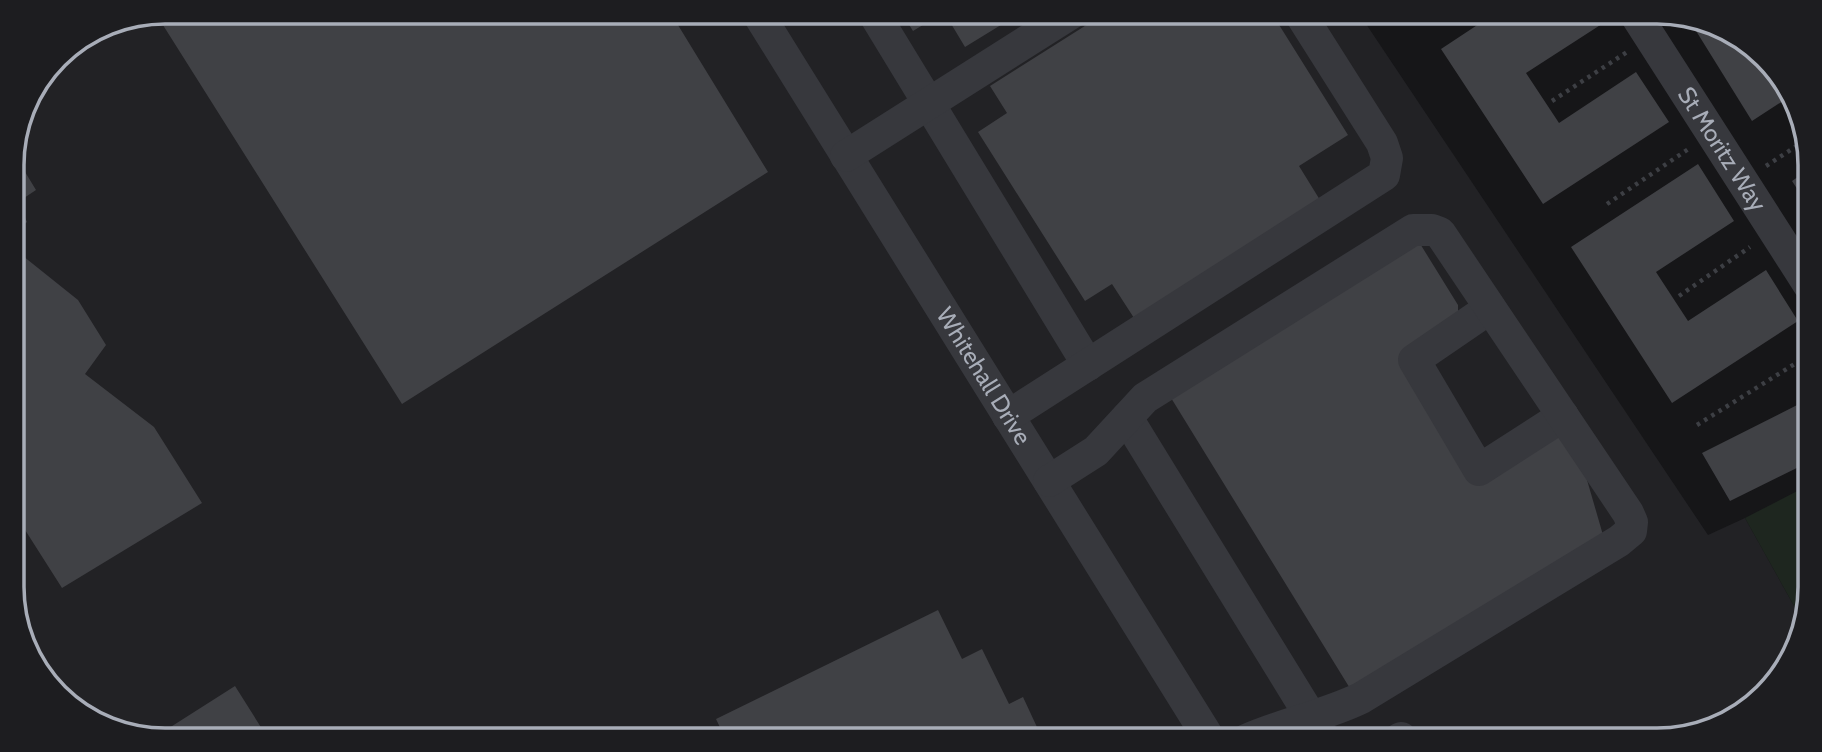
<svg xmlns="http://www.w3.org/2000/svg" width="1822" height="752" font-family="Cabin,sans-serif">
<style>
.built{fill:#222225}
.green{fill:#1e261f}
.building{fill:#404145}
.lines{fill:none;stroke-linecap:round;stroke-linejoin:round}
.path{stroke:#3d3f44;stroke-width:4.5;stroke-dasharray:3.5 5;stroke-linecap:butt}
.minor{stroke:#37383d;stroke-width:32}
.labels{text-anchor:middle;stroke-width:5;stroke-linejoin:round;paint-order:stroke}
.street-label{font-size:24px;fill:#a8adb8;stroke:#111113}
.rim{fill:none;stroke:#a8adb8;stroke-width:3.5}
</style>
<rect width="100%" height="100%" fill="#161618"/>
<path class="built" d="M 165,12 L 1358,12 L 1708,535 L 1745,518 L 1803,622 L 1798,645 L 1742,714 L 1666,739 L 165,740 L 107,728 L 44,680 L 14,607 L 13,155 L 28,98 L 64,50 L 107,24 Z"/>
<path class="green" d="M 1809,485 L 1810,587 L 1803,622 L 1745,518 Z"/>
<path class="building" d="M 165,12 L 670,12 L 768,172 L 402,404 L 156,14 Z
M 901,12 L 1022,12 L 965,47 L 944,12 L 913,31 Z
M 1107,12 L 1271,12 L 1348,135 L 1299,166 L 1320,200 L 1134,318 L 1112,284 L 1085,301 L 978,132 L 1007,113 L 990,86 Z
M 1497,12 L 1599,12 L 1605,22 L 1526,73 L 1559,123 L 1636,72 L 1669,122 L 1543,204 L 1441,49 Z
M 1688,18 L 1715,24 L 1778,72 L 1789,97 L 1752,121 Z
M 13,152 L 36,190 L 18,202 L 27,222 L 13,233 Z
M 1698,164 L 1734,221 L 1656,272 L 1688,321 L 1766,270 L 1798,321 L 1672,403 L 1571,247 Z
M 1808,170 L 1809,191 L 1809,207 L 1792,181 Z
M 1419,242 L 1458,305 L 1458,332 L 1414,360 L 1479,470 L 1550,424 L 1585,473 L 1603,535 L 1351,690 L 1168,393 Z
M 13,248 L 78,300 L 106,345 L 85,374 L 154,427 L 202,503 L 62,588 L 13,511 Z
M 1809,399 L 1809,462 L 1730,501 L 1702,453 Z
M 938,610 L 962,659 L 982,649 L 1009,704 L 1023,697 L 1043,740 L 726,740 L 716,719 Z
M 235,686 L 269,740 L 176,740 L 169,728 Z"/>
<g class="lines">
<path class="path" d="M 1470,15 L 1474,12
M 1552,101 L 1627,52
M 1766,166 L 1806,140
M 1607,204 L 1690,148
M 1679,296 L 1750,247
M 1697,425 L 1809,355"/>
<g class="minor">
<path id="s1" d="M 757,12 L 1210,740"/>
<path d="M 873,12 L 1088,365"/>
<path id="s2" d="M 1634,12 L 1809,285"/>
<path d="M 846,156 L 1073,12"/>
<path d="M 1490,308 L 1414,360 L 1479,470 L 1563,416"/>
<path d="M 1008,416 L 1384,175 L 1387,158 L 1382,143 L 1299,12"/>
<path d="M 1127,418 L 1325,740"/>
<path d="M 1049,481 L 1096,451 L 1145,398 L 1413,230 L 1432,230 L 1440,233 L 1628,513 L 1632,522 L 1631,531 L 1619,541 L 1361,698 C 1324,716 1284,723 1246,740"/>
<path d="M 1399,739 L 1401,738"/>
</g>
</g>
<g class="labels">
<g class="street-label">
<text dy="8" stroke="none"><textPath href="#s2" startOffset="163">St Moritz Way</textPath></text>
<text dy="8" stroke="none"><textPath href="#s1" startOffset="429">Whitehall Drive</textPath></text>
</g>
</g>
<path d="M0 0H1822V752H0ZM165 24H1657A141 141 0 0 1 1798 165V587A141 141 0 0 1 1657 728H165A141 141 0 0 1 24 587V165A141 141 0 0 1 165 24Z" fill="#1d1d20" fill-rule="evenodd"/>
<path class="rim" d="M165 24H1657A141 141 0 0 1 1798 165V587A141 141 0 0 1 1657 728H165A141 141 0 0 1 24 587V165A141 141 0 0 1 165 24Z"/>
</svg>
